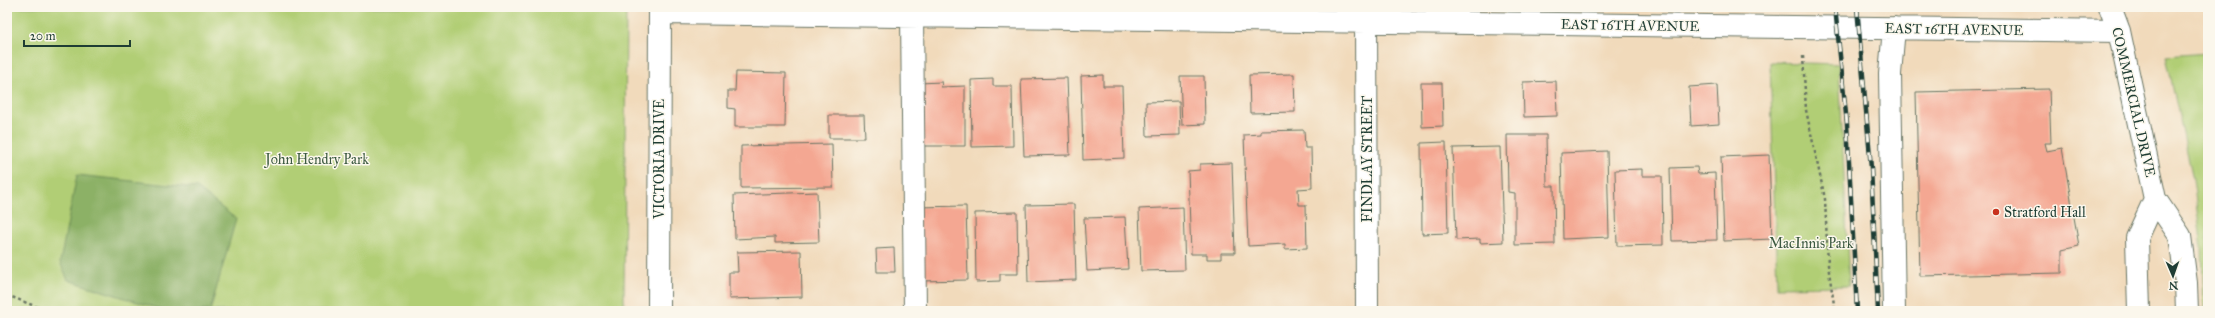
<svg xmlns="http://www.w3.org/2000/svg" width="2215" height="318" font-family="'IM FELL Great Primer',serif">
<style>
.green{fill:#b1ce74;stroke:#688654}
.forest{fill:#8cb166;stroke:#56774d}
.building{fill:#f4a792}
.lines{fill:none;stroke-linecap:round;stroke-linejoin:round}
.minor-casing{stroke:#687463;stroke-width:24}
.path{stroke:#687463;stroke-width:2.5;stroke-dasharray:3 3;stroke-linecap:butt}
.minor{stroke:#fff;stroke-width:22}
.rail-casing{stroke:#1f3d34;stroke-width:4.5}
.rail{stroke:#fbf7ec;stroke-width:3;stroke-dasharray:9;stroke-linecap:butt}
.poi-dot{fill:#c8321e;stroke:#fbf7ec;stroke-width:1.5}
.labels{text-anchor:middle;stroke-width:3;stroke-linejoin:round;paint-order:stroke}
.street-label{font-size:14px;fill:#1f3d34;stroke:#fbf7ec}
.park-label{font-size:14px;fill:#3c5a41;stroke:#fbf7ec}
.poi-label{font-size:14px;fill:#1f3d34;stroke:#fbf7ec;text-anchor:start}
</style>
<rect width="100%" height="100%" fill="#fbf7ec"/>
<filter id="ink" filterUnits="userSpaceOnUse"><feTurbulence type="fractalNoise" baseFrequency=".025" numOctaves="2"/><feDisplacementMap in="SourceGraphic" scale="8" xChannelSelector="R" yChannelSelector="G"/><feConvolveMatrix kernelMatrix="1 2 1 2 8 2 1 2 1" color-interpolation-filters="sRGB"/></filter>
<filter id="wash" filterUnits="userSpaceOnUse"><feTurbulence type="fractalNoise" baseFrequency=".012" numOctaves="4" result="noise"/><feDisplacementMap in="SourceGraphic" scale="16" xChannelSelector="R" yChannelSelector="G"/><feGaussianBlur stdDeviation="0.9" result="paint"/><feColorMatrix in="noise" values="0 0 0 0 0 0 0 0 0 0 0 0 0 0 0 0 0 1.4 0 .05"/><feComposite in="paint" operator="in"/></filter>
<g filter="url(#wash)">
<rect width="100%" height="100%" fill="#f1dabb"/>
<path class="green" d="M 7,7 L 626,7 L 624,311 L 7,311 Z
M 2208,53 L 2208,311 L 2204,311 L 2202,248 L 2193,179 L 2166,56 Z
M 1770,62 L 1839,64 L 1849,286 L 1777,287 Z"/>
<path class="forest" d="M 77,175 L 197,188 L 236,219 L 210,311 L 166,311 L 68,280 L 60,262 Z"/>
<g id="blocks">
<path class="building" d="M 736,72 L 786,73 L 785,127 L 735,127 L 735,109 L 728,108 L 728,91 L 735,91 Z
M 1294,74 L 1295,112 L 1250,113 L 1249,75 Z
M 1103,75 L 1103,86 L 1122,86 L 1124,158 L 1083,160 L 1081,76 Z
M 1180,76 L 1204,76 L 1205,124 L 1182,125 Z
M 1067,78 L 1070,155 L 1024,156 L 1021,79 Z
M 993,79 L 993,86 L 1012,86 L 1013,146 L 972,147 L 971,80 Z
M 1556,81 L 1557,116 L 1524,117 L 1523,82 Z
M 942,82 L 941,87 L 965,86 L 965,146 L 919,146 L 919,83 Z
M 1421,83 L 1442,83 L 1443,126 L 1422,127 Z
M 1717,85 L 1719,124 L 1691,126 L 1689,87 Z
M 2049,89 L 2051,143 L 2045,143 L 2047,151 L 2062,148 L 2079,246 L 2062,250 L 2062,273 L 1920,276 L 1916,92 Z
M 1179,101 L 1180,135 L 1147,136 L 1146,102 Z
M 829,115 L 864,115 L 865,138 L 829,138 Z
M 1304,130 L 1305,148 L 1311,148 L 1312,188 L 1298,189 L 1299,205 L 1306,205 L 1307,248 L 1285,249 L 1285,244 L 1248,246 L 1244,135 L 1261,134 L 1261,131 Z
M 1507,135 L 1546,135 L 1547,186 L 1554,186 L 1555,244 L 1515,245 L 1515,193 L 1508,192 Z
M 1446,142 L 1448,233 L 1422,234 L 1421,143 Z
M 832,144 L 833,187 L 741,188 L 741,146 Z
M 1500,147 L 1503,242 L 1480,243 L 1480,239 L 1456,240 L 1453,148 Z
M 1607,151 L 1609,237 L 1563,239 L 1561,153 Z
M 1769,155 L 1772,239 L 1724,241 L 1721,157 Z
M 1232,163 L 1235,253 L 1221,253 L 1221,259 L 1207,259 L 1207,254 L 1191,254 L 1188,171 L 1200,170 L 1200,164 Z
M 1697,167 L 1698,174 L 1715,173 L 1717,240 L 1672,241 L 1670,168 Z
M 1642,169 L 1642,176 L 1662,176 L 1663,245 L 1617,246 L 1615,170 Z
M 817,192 L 819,242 L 775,243 L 775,237 L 735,239 L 734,195 Z
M 1074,204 L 1076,280 L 1028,282 L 1026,205 Z
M 966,206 L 968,280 L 919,281 L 917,207 Z
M 1183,207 L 1185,270 L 1141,271 L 1139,209 Z
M 1017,212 L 1018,274 L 1000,274 L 1000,281 L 976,282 L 975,213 Z
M 1125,217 L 1128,269 L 1087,271 L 1084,218 Z
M 894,248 L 895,272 L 877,272 L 876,249 Z
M 801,251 L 802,297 L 729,299 L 729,272 L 738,272 L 737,252 Z"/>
</g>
</g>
<g filter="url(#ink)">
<use href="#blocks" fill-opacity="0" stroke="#687463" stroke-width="1"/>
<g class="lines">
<defs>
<path id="minor" d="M 1366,7 L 1367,311
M 2110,7 L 2119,31 L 2155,199 L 2180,236 L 2186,283 L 2187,311
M 660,13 L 2119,31
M 912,15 L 915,311
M 659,311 L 660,7
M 1894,311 L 1890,74 L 1894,28
M 2139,311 L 2137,238 L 2155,199"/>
</defs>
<use href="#minor" class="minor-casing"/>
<path class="path" d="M 1803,56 L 1806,110 L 1825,199 L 1828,265 L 1835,311
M 7,295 L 47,311"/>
<use href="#minor" class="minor"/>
<defs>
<path id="rail" d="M 1835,7 L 1847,124 L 1857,311
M 1857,7 L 1871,168 L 1878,311"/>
</defs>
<use href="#rail" class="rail-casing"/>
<use href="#rail" class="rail"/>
</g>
</g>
<circle class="poi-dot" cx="1996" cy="212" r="4"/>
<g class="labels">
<g class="street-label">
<text transform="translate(1630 25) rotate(1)" y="5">EAST 16TH AVENUE</text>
<text transform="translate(1954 29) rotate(1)" y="5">EAST 16TH AVENUE</text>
<text transform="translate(2134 102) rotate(77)" y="5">COMMERCIAL DRIVE</text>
<text transform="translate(659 159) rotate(-90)" y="5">VICTORIA DRIVE</text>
<text transform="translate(1367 159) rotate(-90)" y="5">FINDLAY STREET</text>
</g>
<g class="park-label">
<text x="317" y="164">John Hendry Park</text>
<text x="1811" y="248">MacInnis Park</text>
</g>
<g class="poi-label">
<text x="2004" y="217">Stratford Hall</text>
</g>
</g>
<rect width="2215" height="318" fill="none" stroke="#fbf7ec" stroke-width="24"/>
<g transform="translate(2173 276) rotate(178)" stroke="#fbf7ec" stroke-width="3" paint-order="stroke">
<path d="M0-3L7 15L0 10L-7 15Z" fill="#1f3d34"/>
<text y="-6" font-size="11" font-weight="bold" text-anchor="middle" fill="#1f3d34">N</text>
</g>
<path d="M24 40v6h106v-6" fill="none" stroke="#1f3d34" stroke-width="2"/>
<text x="30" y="40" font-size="12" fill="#1f3d34" stroke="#fbf7ec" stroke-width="3" paint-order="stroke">20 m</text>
</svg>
